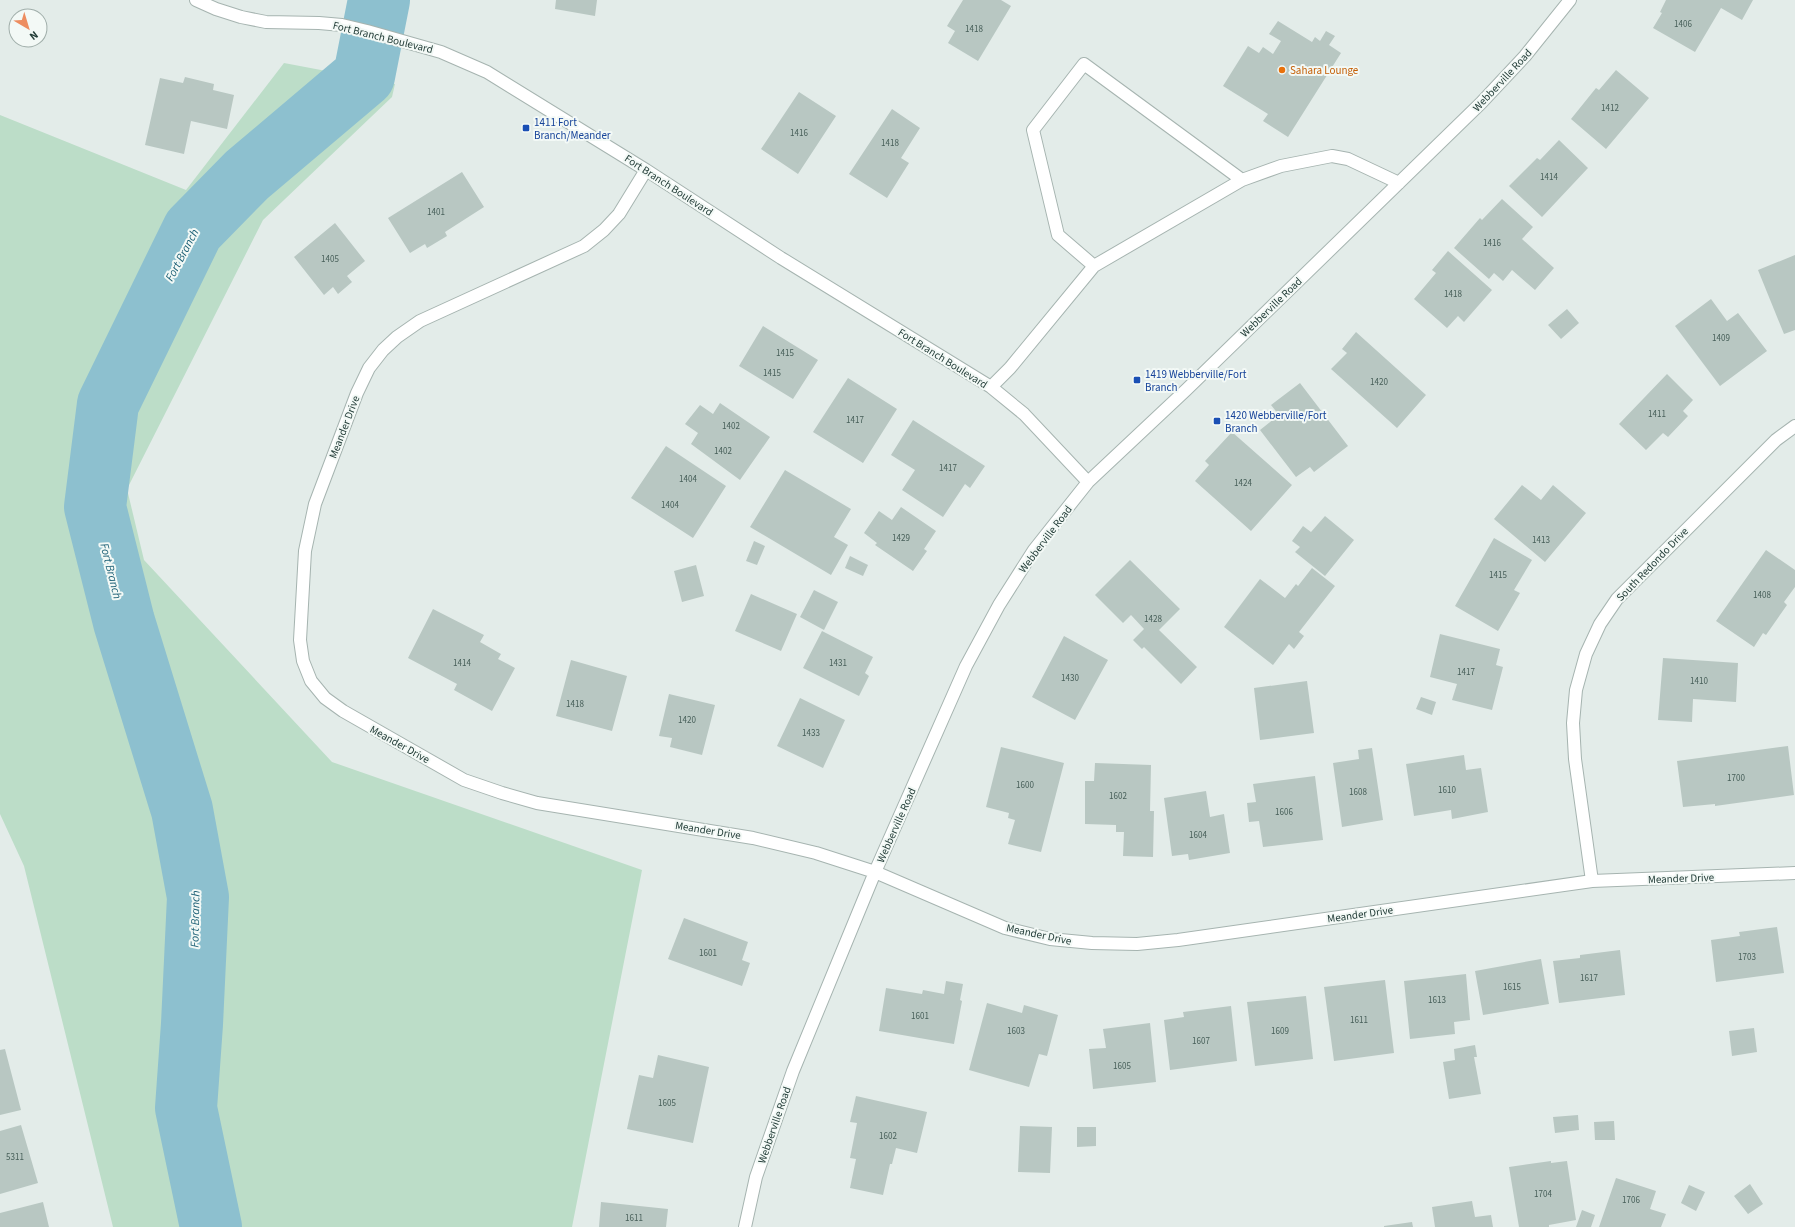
<svg xmlns="http://www.w3.org/2000/svg" width="1795" height="1227" font-family="'Source Sans 3',sans-serif">
<style>
.green{fill:#bcddc8}
.lines{fill:none;stroke-linecap:round;stroke-linejoin:round}
.river{stroke:#8dc0cf;stroke-width:62}
.building{fill:#b8c7c2}
.minor-casing{stroke:#a6b4b0;stroke-width:14}
.minor{stroke:#fff;stroke-width:12}
.food-dot{fill:#e8710a;stroke:#f3f9f6;stroke-width:1.5}
.transit-dot{fill:#1a4fb4;stroke:#f3f9f6;stroke-width:1.5}
.labels{text-anchor:middle;stroke-width:4;stroke-linejoin:round;paint-order:stroke}
.number-label{font-size:9px;fill:#48605a}
.street-label{font-size:11px;fill:#233d38;stroke:#f3f9f6}
.food-label{font-size:11px;fill:#c56008;stroke:#f3f9f6;text-anchor:start}
.transit-label{font-size:11px;fill:#164399;stroke:#f3f9f6;text-anchor:start}
.water-label{font-size:12px;font-style:italic;fill:#1f6277;stroke:#f3f9f6}
</style>
<rect width="100%" height="100%" fill="#e3ece9"/>
<path class="green" d="M 284,63 L 395,84 L 392,97 L 263,220 L 127,489 L 144,560 L 332,762 L 642,870 L 572,1227 L 113,1227 L 24,866 L 0,814 L 0,115 L 186,190 Z"/>
<g class="lines">
<path class="river" d="M 211,1227 L 186,1108 L 192,1024 L 198,897 L 182,810 L 124,622 L 95,507 L 108,404 L 193,230 L 247,175 L 364,76 L 379,0"/>
</g>
<path class="building" d="M 556,0 L 597,0 L 595,16 L 555,9 Z
M 963,0 L 1001,0 L 1011,6 L 978,61 L 948,43 L 955,31 L 947,26 Z
M 1666,0 L 1753,0 L 1742,20 L 1721,8 L 1695,52 L 1653,28 L 1662,13 L 1660,12 Z
M 1278,21 L 1312,42 L 1315,37 L 1320,41 L 1326,31 L 1335,36 L 1329,45 L 1341,53 L 1288,137 L 1263,121 L 1268,114 L 1223,86 L 1248,46 L 1259,53 L 1263,47 L 1273,54 L 1281,41 L 1269,34 Z
M 1616,70 L 1649,98 L 1606,149 L 1571,119 L 1596,88 L 1599,90 Z
M 185,77 L 214,84 L 213,90 L 234,95 L 227,129 L 191,121 L 184,154 L 145,145 L 160,78 L 183,83 Z
M 799,92 L 836,116 L 798,174 L 761,149 Z
M 892,109 L 920,128 L 901,158 L 909,163 L 887,198 L 849,174 Z
M 1559,140 L 1588,168 L 1542,217 L 1509,186 L 1537,158 L 1540,160 Z
M 462,172 L 484,207 L 445,232 L 447,236 L 427,248 L 425,244 L 410,253 L 388,218 Z
M 1502,199 L 1533,227 L 1522,239 L 1554,268 L 1535,290 L 1512,270 L 1503,281 L 1494,273 L 1489,279 L 1454,248 L 1480,218 L 1482,220 Z
M 335,223 L 365,261 L 347,276 L 352,282 L 338,294 L 333,287 L 324,295 L 294,257 Z
M 1448,251 L 1492,290 L 1464,322 L 1458,316 L 1447,328 L 1414,299 L 1436,273 L 1432,270 Z
M 1795,255 L 1795,330 L 1784,334 L 1758,270 Z
M 1711,299 L 1727,321 L 1738,313 L 1767,351 L 1720,386 L 1675,326 Z
M 1567,309 L 1579,323 L 1561,339 L 1548,325 Z
M 763,326 L 818,360 L 793,399 L 739,366 Z
M 1356,332 L 1426,395 L 1397,428 L 1331,369 L 1347,353 L 1342,349 Z
M 1667,374 L 1693,400 L 1683,411 L 1688,416 L 1668,437 L 1663,433 L 1646,450 L 1619,424 Z
M 848,378 L 897,409 L 863,463 L 813,432 Z
M 1300,383 L 1348,446 L 1314,472 L 1310,467 L 1296,477 L 1260,430 L 1279,415 L 1271,405 Z
M 720,403 L 770,437 L 740,480 L 691,444 L 698,433 L 685,424 L 700,405 L 713,414 Z
M 913,420 L 985,466 L 970,488 L 965,484 L 943,517 L 902,490 L 915,470 L 891,455 Z
M 1232,432 L 1292,485 L 1251,531 L 1195,481 L 1209,465 L 1205,461 Z
M 666,446 L 726,486 L 693,538 L 631,498 Z
M 785,470 L 851,509 L 834,537 L 848,545 L 831,575 L 750,527 Z
M 1522,485 L 1541,500 L 1553,485 L 1586,513 L 1545,562 L 1494,519 Z
M 901,507 L 936,531 L 924,549 L 927,551 L 913,571 L 875,545 L 877,543 L 864,533 L 879,511 L 892,520 Z
M 1325,516 L 1354,540 L 1325,576 L 1295,552 L 1300,547 L 1292,541 L 1303,526 L 1311,532 Z
M 1494,538 L 1532,560 L 1514,590 L 1520,593 L 1498,631 L 1455,606 Z
M 754,541 L 765,546 L 757,565 L 746,561 Z
M 1766,550 L 1795,570 L 1795,587 L 1784,602 L 1787,605 L 1766,635 L 1763,633 L 1754,647 L 1716,621 Z
M 850,556 L 868,565 L 863,576 L 845,568 Z
M 1130,560 L 1180,609 L 1159,630 L 1197,667 L 1181,684 L 1144,647 L 1142,649 L 1133,640 L 1144,629 L 1131,615 L 1123,623 L 1095,595 Z
M 696,565 L 704,596 L 682,602 L 674,571 Z
M 1312,568 L 1335,586 L 1299,632 L 1304,636 L 1294,649 L 1289,644 L 1273,665 L 1224,627 L 1260,579 L 1285,598 L 1296,584 L 1298,586 Z
M 814,590 L 838,602 L 824,630 L 800,617 Z
M 751,594 L 797,614 L 781,651 L 735,631 Z
M 433,609 L 484,635 L 480,642 L 501,654 L 498,659 L 515,668 L 492,711 L 454,690 L 457,684 L 408,658 Z
M 822,631 L 873,657 L 865,673 L 869,676 L 859,696 L 803,668 Z
M 1440,634 L 1500,649 L 1496,665 L 1503,667 L 1492,710 L 1452,700 L 1457,684 L 1430,677 Z
M 1064,636 L 1108,660 L 1075,720 L 1032,697 Z
M 1663,658 L 1738,663 L 1736,702 L 1693,699 L 1692,722 L 1658,720 Z
M 571,660 L 627,676 L 612,731 L 556,716 Z
M 1307,681 L 1314,733 L 1260,740 L 1254,688 Z
M 669,694 L 715,705 L 702,755 L 670,747 L 672,738 L 659,736 Z
M 1421,697 L 1436,702 L 1432,715 L 1416,709 Z
M 800,698 L 845,720 L 823,768 L 777,746 Z
M 1788,746 L 1794,795 L 1715,806 L 1715,804 L 1683,807 L 1677,761 Z
M 1001,747 L 1064,763 L 1041,852 L 1008,844 L 1015,820 L 1008,818 L 1009,813 L 986,807 Z
M 1372,748 L 1383,820 L 1342,827 L 1333,763 L 1359,759 L 1358,750 Z
M 1464,755 L 1466,770 L 1481,768 L 1488,812 L 1452,819 L 1451,810 L 1414,816 L 1406,764 Z
M 1095,763 L 1151,765 L 1150,811 L 1154,811 L 1153,857 L 1123,856 L 1124,832 L 1116,832 L 1116,825 L 1085,824 L 1085,781 L 1094,781 Z
M 1315,776 L 1323,840 L 1263,847 L 1259,821 L 1249,822 L 1247,803 L 1256,802 L 1253,784 Z
M 1206,791 L 1210,817 L 1224,814 L 1230,853 L 1189,860 L 1188,854 L 1172,856 L 1164,798 Z
M 684,918 L 748,942 L 742,960 L 750,963 L 742,986 L 668,959 Z
M 1777,927 L 1784,973 L 1716,982 L 1711,940 L 1740,936 L 1739,932 Z
M 1620,950 L 1625,995 L 1559,1003 L 1553,961 L 1580,958 L 1580,955 Z
M 1541,959 L 1549,1004 L 1483,1015 L 1475,971 Z
M 1466,974 L 1470,1020 L 1454,1022 L 1455,1034 L 1410,1039 L 1404,981 Z
M 1385,980 L 1394,1053 L 1334,1061 L 1324,987 Z
M 946,981 L 963,984 L 960,1000 L 962,1001 L 954,1044 L 879,1031 L 886,988 L 922,994 L 923,990 L 944,994 Z
M 1306,996 L 1313,1059 L 1255,1066 L 1247,1002 Z
M 987,1003 L 1022,1013 L 1024,1005 L 1058,1015 L 1047,1056 L 1039,1054 L 1029,1087 L 969,1070 Z
M 1231,1006 L 1237,1061 L 1170,1070 L 1164,1020 L 1184,1017 L 1183,1012 Z
M 1150,1023 L 1156,1082 L 1093,1089 L 1089,1049 L 1106,1048 L 1103,1029 Z
M 1754,1028 L 1757,1052 L 1732,1056 L 1729,1031 Z
M 1475,1045 L 1477,1057 L 1474,1057 L 1481,1094 L 1449,1099 L 1443,1062 L 1455,1060 L 1454,1049 Z
M 5,1049 L 21,1110 L 0,1115 L 0,1050 Z
M 658,1055 L 709,1067 L 693,1143 L 627,1129 L 639,1075 L 653,1078 Z
M 856,1096 L 927,1112 L 917,1153 L 896,1148 L 892,1164 L 890,1164 L 883,1195 L 850,1188 L 856,1159 L 850,1158 L 857,1123 L 850,1122 Z
M 1578,1115 L 1579,1130 L 1555,1133 L 1553,1117 Z
M 1614,1121 L 1615,1140 L 1595,1140 L 1594,1122 Z
M 21,1125 L 38,1183 L 0,1194 L 0,1131 Z
M 1020,1126 L 1052,1127 L 1050,1173 L 1018,1172 Z
M 1077,1127 L 1096,1127 L 1096,1146 L 1077,1147 Z
M 1551,1161 L 1551,1163 L 1567,1161 L 1576,1220 L 1549,1225 L 1549,1227 L 1519,1227 L 1509,1167 Z
M 1616,1178 L 1656,1191 L 1650,1209 L 1666,1214 L 1661,1227 L 1599,1227 Z
M 1750,1184 L 1763,1204 L 1748,1214 L 1734,1196 Z
M 1689,1185 L 1705,1192 L 1696,1211 L 1681,1203 Z
M 1472,1201 L 1475,1217 L 1491,1215 L 1493,1227 L 1435,1227 L 1432,1207 Z
M 43,1202 L 49,1227 L 0,1227 L 0,1213 Z
M 601,1202 L 668,1209 L 666,1227 L 599,1227 Z
M 1582,1210 L 1595,1215 L 1591,1227 L 1576,1227 Z
M 1412,1222 L 1413,1227 L 1384,1227 L 1384,1226 Z"/>
<g class="lines">
<defs>
<path id="minor" d="M 196,0 L 216,9 L 241,17 L 266,22 L 319,23 L 342,25 L 367,31 L 441,52 L 487,72 L 646,170 L 781,258 L 991,387 L 1024,414 L 1088,482
M 646,170 L 619,214 L 604,230 L 584,246 L 420,321 L 397,337 L 383,350 L 369,368 L 357,393 L 315,504 L 305,551 L 300,640 L 303,661 L 311,681 L 325,698 L 343,711 L 464,780 L 502,793 L 537,803 L 753,838 L 816,853 L 875,872 L 1005,928 L 1050,939 L 1092,943 L 1137,944 L 1178,940 L 1592,881 L 1795,873
M 1094,266 L 1058,235 L 1033,130 L 1084,64 L 1242,180
M 991,387 L 1010,368 L 1094,266 L 1242,180 L 1281,166 L 1332,156 L 1348,159 L 1399,183
M 1592,881 L 1575,759 L 1573,723 L 1576,690 L 1586,654 L 1600,624 L 1617,599 L 1776,440 L 1795,426
M 745,1227 L 756,1177 L 793,1071 L 875,872 L 966,666 L 999,605 L 1034,550 L 1088,482 L 1186,390 L 1481,103 L 1525,56 L 1570,0"/>
</defs>
<use href="#minor" class="minor-casing"/>
<use href="#minor" class="minor"/>
</g>
<circle class="food-dot" cx="1282" cy="70" r="4"/>
<g class="transit-dot">
<rect x="522" y="124" width="8" height="8" rx="2"/>
<rect x="1133" y="376" width="8" height="8" rx="2"/>
<rect x="1213" y="417" width="8" height="8" rx="2"/>
</g>
<g class="labels">
<g class="number-label">
<text x="1683" y="27">1406</text>
<text x="974" y="32">1418</text>
<text x="1610" y="111">1412</text>
<text x="799" y="136">1416</text>
<text x="890" y="146">1418</text>
<text x="1549" y="180">1414</text>
<text x="436" y="215">1401</text>
<text x="1492" y="246">1416</text>
<text x="330" y="262">1405</text>
<text x="1453" y="297">1418</text>
<text x="1721" y="341">1409</text>
<text x="785" y="356">1415</text>
<text x="772" y="376">1415</text>
<text x="1379" y="385">1420</text>
<text x="1657" y="417">1411</text>
<text x="855" y="423">1417</text>
<text x="731" y="429">1402</text>
<text x="723" y="454">1402</text>
<text x="948" y="471">1417</text>
<text x="688" y="482">1404</text>
<text x="1243" y="486">1424</text>
<text x="670" y="508">1404</text>
<text x="901" y="541">1429</text>
<text x="1541" y="543">1413</text>
<text x="1498" y="578">1415</text>
<text x="1762" y="598">1408</text>
<text x="1153" y="622">1428</text>
<text x="462" y="666">1414</text>
<text x="838" y="666">1431</text>
<text x="1466" y="675">1417</text>
<text x="1070" y="681">1430</text>
<text x="1699" y="684">1410</text>
<text x="575" y="707">1418</text>
<text x="687" y="723">1420</text>
<text x="811" y="736">1433</text>
<text x="1736" y="781">1700</text>
<text x="1025" y="788">1600</text>
<text x="1447" y="793">1610</text>
<text x="1358" y="795">1608</text>
<text x="1118" y="799">1602</text>
<text x="1284" y="815">1606</text>
<text x="1198" y="838">1604</text>
<text x="708" y="956">1601</text>
<text x="1747" y="960">1703</text>
<text x="1589" y="981">1617</text>
<text x="1512" y="990">1615</text>
<text x="1437" y="1003">1613</text>
<text x="920" y="1019">1601</text>
<text x="1359" y="1023">1611</text>
<text x="1016" y="1034">1603</text>
<text x="1280" y="1034">1609</text>
<text x="1201" y="1044">1607</text>
<text x="1122" y="1069">1605</text>
<text x="667" y="1106">1605</text>
<text x="888" y="1139">1602</text>
<text x="15" y="1160">5311</text>
<text x="1543" y="1197">1704</text>
<text x="1631" y="1203">1706</text>
<text x="634" y="1221">1611</text>
</g>
<g class="street-label">
<text transform="translate(383 37) rotate(14)" y="4">Fort Branch Boulevard</text>
<text transform="translate(1502 80) rotate(-47)" y="4">Webberville Road</text>
<text transform="translate(669 185) rotate(33)" y="4">Fort Branch Boulevard</text>
<text transform="translate(1271 307) rotate(-44)" y="4">Webberville Road</text>
<text transform="translate(943 358) rotate(32)" y="4">Fort Branch Boulevard</text>
<text transform="translate(344 427) rotate(-69)" y="4">Meander Drive</text>
<text transform="translate(1045 539) rotate(-53)" y="4">Webberville Road</text>
<text transform="translate(1652 564) rotate(-46)" y="4">South Redondo Drive</text>
<text transform="translate(400 744) rotate(29)" y="4">Meander Drive</text>
<text transform="translate(896 825) rotate(-66)" y="4">Webberville Road</text>
<text transform="translate(708 830) rotate(9)" y="4">Meander Drive</text>
<text transform="translate(1681 878) rotate(-2)" y="4">Meander Drive</text>
<text transform="translate(1360 914) rotate(-8)" y="4">Meander Drive</text>
<text transform="translate(1039 934) rotate(12)" y="4">Meander Drive</text>
<text transform="translate(774 1125) rotate(-71)" y="4">Webberville Road</text>
</g>
<g class="food-label">
<text x="1290" y="74">Sahara Lounge</text>
</g>
<g class="transit-label">
<text x="534" y="126">1411 Fort<tspan x="534" dy="13">Branch/Meander</tspan></text>
<text x="1145" y="378">1419 Webberville/Fort<tspan x="1145" dy="13">Branch</tspan></text>
<text x="1225" y="419">1420 Webberville/Fort<tspan x="1225" dy="13">Branch</tspan></text>
</g>
<g class="water-label">
<text transform="translate(182 255) rotate(-62)" y="4">Fort Branch</text>
<text transform="translate(111 571) rotate(76)" y="4">Fort Branch</text>
<text transform="translate(195 919) rotate(-89)" y="4">Fort Branch</text>
</g>
</g>
<g transform="translate(28 28) rotate(142)"><circle r="19" fill="#f3f9f6" stroke="#a0aeaa"/>
<path d="M0-3L7 15L0 10L-7 15Z" fill="#ed8d60"/>
<text y="-6" font-size="11" font-weight="bold" text-anchor="middle" fill="#233d38">N</text>
</g>
</svg>
